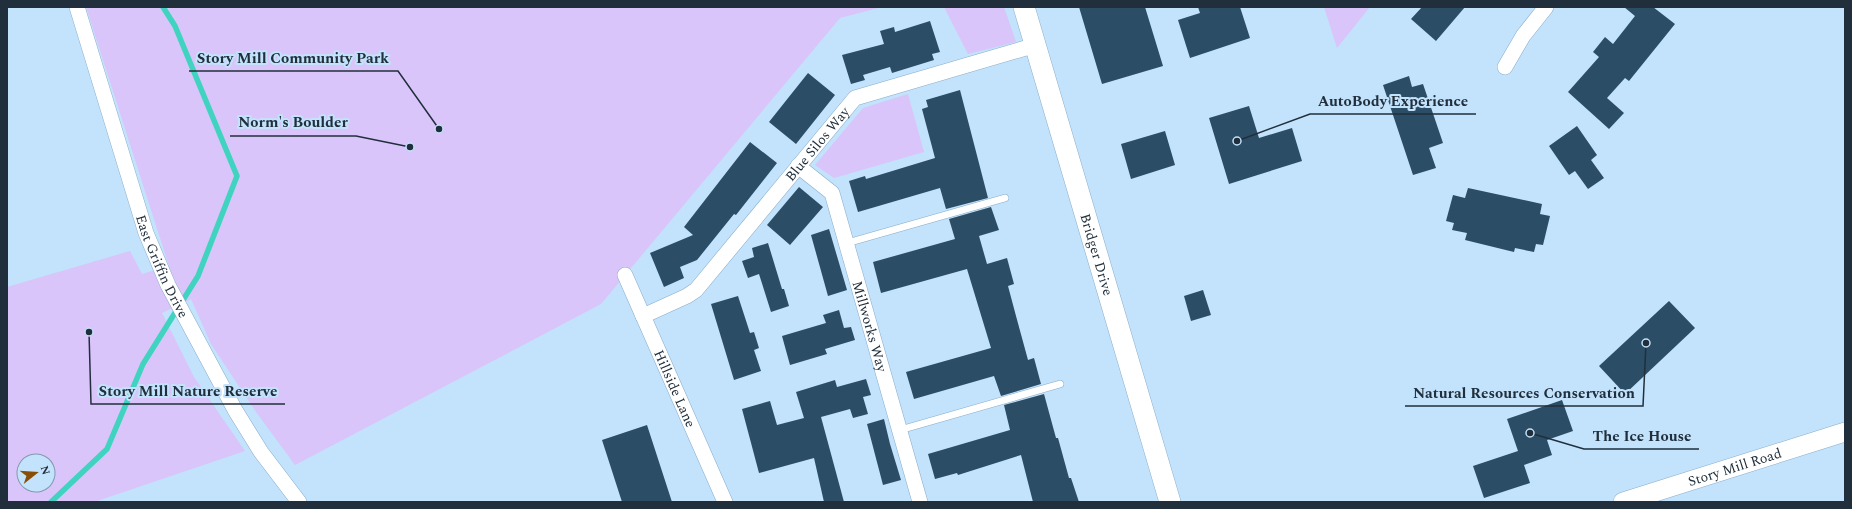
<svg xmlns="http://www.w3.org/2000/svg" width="1852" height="509" font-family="Spectral,serif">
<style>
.green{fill:#d9c5fa;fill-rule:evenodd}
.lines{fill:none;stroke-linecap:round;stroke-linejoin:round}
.stream{stroke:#40d3c0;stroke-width:5.5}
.building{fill:#2b4d66}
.service-casing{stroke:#88adcb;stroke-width:8}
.minor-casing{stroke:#88adcb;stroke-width:16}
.tertiary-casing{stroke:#88adcb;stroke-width:20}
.secondary-casing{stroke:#88adcb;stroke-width:22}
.service{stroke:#fff;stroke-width:7}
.minor{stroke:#fff;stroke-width:15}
.tertiary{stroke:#fff;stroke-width:19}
.secondary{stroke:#fff;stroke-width:21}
.labels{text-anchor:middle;stroke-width:4;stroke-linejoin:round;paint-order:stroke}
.street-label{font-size:14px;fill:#202f3b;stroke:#c3e2fb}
.leader{fill:none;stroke:#202f3b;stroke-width:1.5}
.callout-dot{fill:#202f3b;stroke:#c3e2fb;stroke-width:1.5}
.callout-label{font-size:15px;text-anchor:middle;font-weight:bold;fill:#202f3b;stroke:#c3e2fb;stroke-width:4;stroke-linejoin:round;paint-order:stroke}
</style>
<rect width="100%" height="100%" fill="#c3e2fb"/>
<path class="green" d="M 86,7 L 882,7 L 840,18 L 601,304 L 295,465 L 256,412 L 211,344 L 191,299 L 162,313 L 194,377 L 245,451 L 94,502 L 7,502 L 7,287 L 130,251 L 142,274 L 169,266 ZM 24,461 L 48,461 L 48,485 L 24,485 Z
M 944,7 L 1004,7 L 1016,42 L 968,54 Z
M 1324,7 L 1370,7 L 1337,48 Z
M 908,94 L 924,152 L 834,178 L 815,165 L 863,108 Z"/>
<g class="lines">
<path class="stream" d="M 51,502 L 107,449 L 143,364 L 198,276 L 237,176 L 175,26 L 163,7"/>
</g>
<path class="building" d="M 1079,7 L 1145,7 L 1163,66 L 1102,84 Z
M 1198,7 L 1240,7 L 1250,38 L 1190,58 L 1178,20 L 1200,13 Z
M 1422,7 L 1465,7 L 1436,41 L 1411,19 Z
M 1624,7 L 1653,7 L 1675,24 L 1629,81 L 1625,78 L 1607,98 L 1624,113 L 1609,129 L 1568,92 L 1599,57 L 1593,52 L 1605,37 L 1613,44 L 1635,16 Z
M 930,21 L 940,52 L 932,54 L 934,60 L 892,73 L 890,67 L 863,75 L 865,80 L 851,84 L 842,55 L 884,44 L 880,31 L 894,27 L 895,32 Z
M 808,73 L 835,95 L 796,144 L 769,122 Z
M 1409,76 L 1412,87 L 1423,84 L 1443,143 L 1429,148 L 1436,168 L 1413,175 L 1383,85 Z
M 960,90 L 988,198 L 946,209 L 940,188 L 858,212 L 849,181 L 865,176 L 866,179 L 935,158 L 922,109 L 928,107 L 926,100 Z
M 1249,106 L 1259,138 L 1292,128 L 1302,161 L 1229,184 L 1209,118 Z
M 1577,126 L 1597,155 L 1591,160 L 1604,178 L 1588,189 L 1575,171 L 1569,175 L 1549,146 Z
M 1165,131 L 1175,165 L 1131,179 L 1121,144 Z
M 750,142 L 777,163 L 736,215 L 734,214 L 697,260 L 680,267 L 684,278 L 664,287 L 650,253 L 693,235 L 684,227 Z
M 799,187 L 823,207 L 790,245 L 767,225 Z
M 1468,188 L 1542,204 L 1540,214 L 1550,216 L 1543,245 L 1536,244 L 1534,252 L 1515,248 L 1514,252 L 1465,240 L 1467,233 L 1452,230 L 1454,223 L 1446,221 L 1453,195 L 1465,198 Z
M 991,207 L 999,230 L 979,236 L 987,264 L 1007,258 L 1014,284 L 1008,286 L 1016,316 L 1028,360 L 1034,358 L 1041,384 L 1001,396 L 994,376 L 914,399 L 906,372 L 991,348 L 967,269 L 881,293 L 873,262 L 955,239 L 949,219 Z
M 829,229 L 847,290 L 828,296 L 811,235 Z
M 768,243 L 782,289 L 784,289 L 789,306 L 771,312 L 759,274 L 748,278 L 742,261 L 754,257 L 752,248 Z
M 1203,290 L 1211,315 L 1191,321 L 1184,296 Z
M 738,296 L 750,333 L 754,332 L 759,348 L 754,350 L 761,371 L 734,380 L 711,304 Z
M 1669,301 L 1695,328 L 1625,394 L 1599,366 Z
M 839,310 L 844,328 L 851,327 L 855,340 L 825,349 L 827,354 L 790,365 L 782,336 L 826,323 L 823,315 Z
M 866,379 L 871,395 L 863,397 L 868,414 L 853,418 L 850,409 L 821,417 L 844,502 L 824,502 L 814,458 L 759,473 L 742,409 L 770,401 L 777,425 L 804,418 L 796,392 L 835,380 L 837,387 Z
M 1044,394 L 1056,438 L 1058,438 L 1069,478 L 1071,478 L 1079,502 L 1033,502 L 1021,455 L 958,475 L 957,473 L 935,479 L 928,454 L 1010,430 L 1004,405 Z
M 1562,400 L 1573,431 L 1547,440 L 1552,455 L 1524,465 L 1530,483 L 1484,498 L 1473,466 L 1518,451 L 1507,419 Z
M 884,419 L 890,444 L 901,480 L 883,485 L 867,424 Z
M 647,425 L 672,502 L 622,502 L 602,440 Z"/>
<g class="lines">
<defs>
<path id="service" d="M 847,243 L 1005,198
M 900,430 L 1060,384"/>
<g id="minor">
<path id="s1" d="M 77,7 L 146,233 L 168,285 L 235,410 L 261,452 L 299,502"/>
<path d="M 1505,67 L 1523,36 L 1546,7"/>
<path id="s2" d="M 798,166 L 832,193 L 920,502"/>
<path id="s3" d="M 625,275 L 725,502"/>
<path id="s4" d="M 643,316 L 687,296 L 696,290 L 855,98 L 1036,45"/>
</g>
<g id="tertiary">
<path id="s5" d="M 1623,502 L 1845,432"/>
</g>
<g id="secondary">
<path id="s6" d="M 1024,7 L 1170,502"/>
</g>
</defs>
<use href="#service" class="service-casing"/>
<use href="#minor" class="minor-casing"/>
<use href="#tertiary" class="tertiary-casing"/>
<use href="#secondary" class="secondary-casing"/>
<use href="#service" class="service"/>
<use href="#minor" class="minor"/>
<use href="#tertiary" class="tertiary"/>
<use href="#secondary" class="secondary"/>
</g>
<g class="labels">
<g class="street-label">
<text dy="5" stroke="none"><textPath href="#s4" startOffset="249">Blue Silos Way</textPath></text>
<text dy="5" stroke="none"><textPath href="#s6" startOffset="258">Bridger Drive</textPath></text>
<text dy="5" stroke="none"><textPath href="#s1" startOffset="273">East Griffin Drive</textPath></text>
<text dy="5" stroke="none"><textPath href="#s2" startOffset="182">Millworks Way</textPath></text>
<text dy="5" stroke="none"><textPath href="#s3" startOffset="124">Hillside Lane</textPath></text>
<text dy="5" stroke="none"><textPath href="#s5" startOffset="117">Story Mill Road</textPath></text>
</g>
</g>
<path class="leader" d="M439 129L398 71H189M1237 141L1310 114H1476M410 147L356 136H230M89 332L91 404H285M1646 343L1643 406H1405M1530 433L1584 449H1699"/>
<g class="callout-dot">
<circle cx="439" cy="129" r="4"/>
<circle cx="1237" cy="141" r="4"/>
<circle cx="410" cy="147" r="4"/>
<circle cx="89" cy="332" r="4"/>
<circle cx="1646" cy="343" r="4"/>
<circle cx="1530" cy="433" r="4"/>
</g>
<g class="callout-label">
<text x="293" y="63">Story Mill Community Park</text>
<text x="1393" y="106">AutoBody Experience</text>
<text x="293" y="127">Norm's Boulder</text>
<text x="188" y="396">Story Mill Nature Reserve</text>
<text x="1524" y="398">Natural Resources Conservation</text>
<text x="1642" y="441">The Ice House</text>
</g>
<rect width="1852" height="509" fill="none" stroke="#202f3b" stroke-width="16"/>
<g transform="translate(36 473) rotate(73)"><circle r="19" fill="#c3e2fb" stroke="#829aae"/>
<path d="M0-3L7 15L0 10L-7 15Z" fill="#894e06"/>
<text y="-6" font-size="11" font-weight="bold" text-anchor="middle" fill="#202f3b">N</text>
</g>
</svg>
